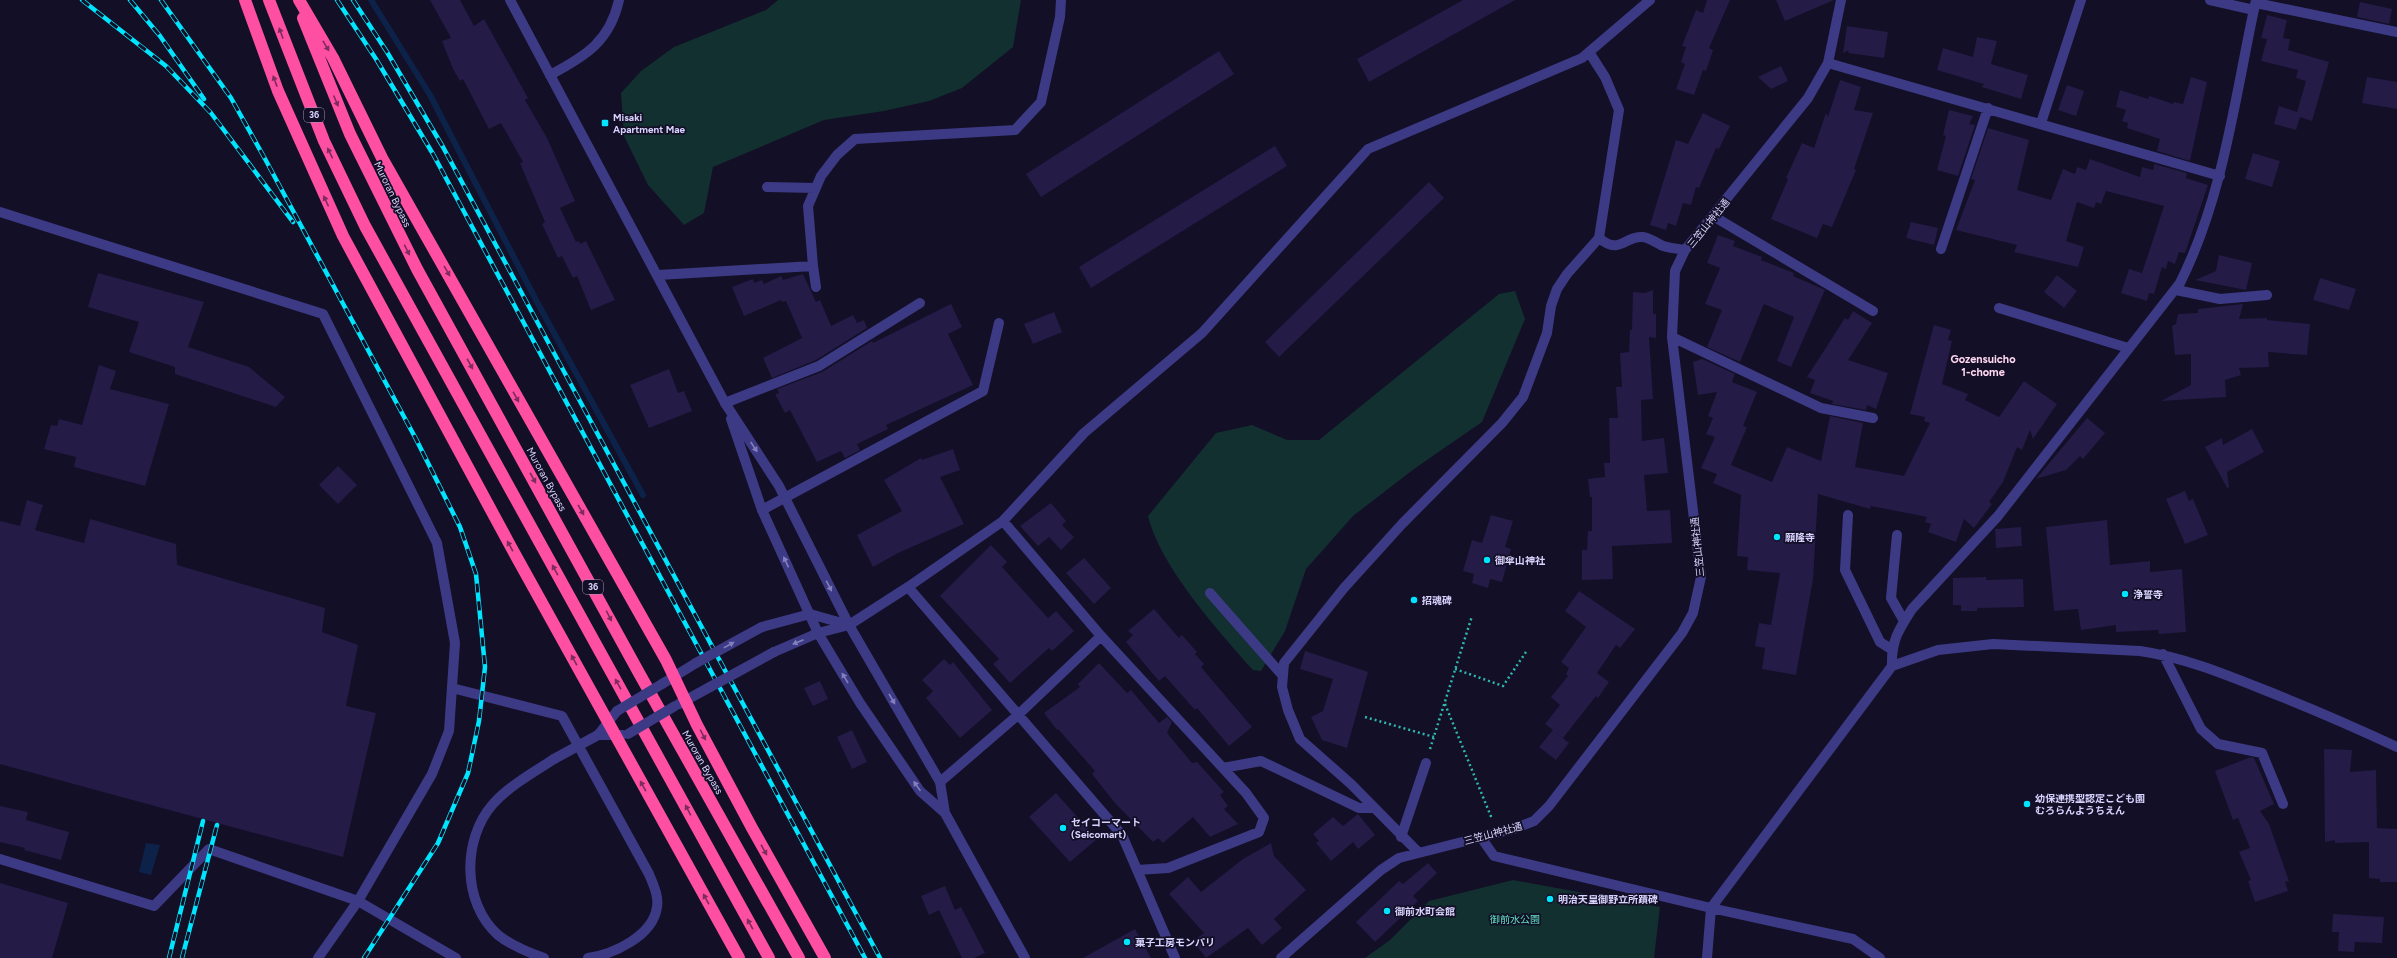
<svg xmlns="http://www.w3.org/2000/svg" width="2397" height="958" font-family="Figtree,'Noto Sans JP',sans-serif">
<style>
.green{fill:#12302f}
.water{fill:#0c2248}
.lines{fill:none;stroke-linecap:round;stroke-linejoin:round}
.stream{stroke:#0c2248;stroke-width:6}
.building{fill:#241b47}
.path{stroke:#2fb8b0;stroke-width:2.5;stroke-dasharray:2 3;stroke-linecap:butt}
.service{stroke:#3d3a85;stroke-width:10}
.minor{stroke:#3d3a85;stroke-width:10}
.tertiary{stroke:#3d3a85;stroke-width:10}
.motorway{stroke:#ff4fa3;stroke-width:12}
.rail-casing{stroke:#00e5ff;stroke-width:4.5}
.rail{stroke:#130f26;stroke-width:3;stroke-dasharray:9;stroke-linecap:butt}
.tertiary-bridge{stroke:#3d3a85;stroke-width:10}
.oneway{fill:#7d2c5e}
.oneway2{fill:#837fbc}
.poi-dot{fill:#00e5ff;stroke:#130f26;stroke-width:1.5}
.labels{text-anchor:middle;stroke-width:3.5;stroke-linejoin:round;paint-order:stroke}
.shield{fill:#130f26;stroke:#9e99be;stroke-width:1}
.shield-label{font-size:9px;font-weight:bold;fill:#d9d4ff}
.poi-label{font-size:10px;font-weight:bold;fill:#d9d4ff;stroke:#130f26;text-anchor:start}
.street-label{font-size:10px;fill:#d9d4ff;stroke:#130f26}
.park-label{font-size:10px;fill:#5fe0c0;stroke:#130f26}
.neighbourhood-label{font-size:11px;font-weight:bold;fill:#ffd6f0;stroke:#130f26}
</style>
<rect width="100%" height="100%" fill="#130f26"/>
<path class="green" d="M 778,0 L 1021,0 L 1013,47 L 962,88 L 929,101 L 884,111 L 824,120 L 713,167 L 704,213 L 684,225 L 648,185 L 624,136 L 621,93 L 641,71 L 674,47 L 766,10 Z
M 1515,291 L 1525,319 L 1482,422 L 1414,469 L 1353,516 L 1306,569 L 1285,631 L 1261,671 L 1253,670 C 1218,631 1160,566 1148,516 L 1216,433 L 1252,425 L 1287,440 L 1319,440 L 1499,294 Z
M 1513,880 L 1660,907 L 1654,958 L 1365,958 L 1390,940 L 1429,901 Z"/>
<path class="water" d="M 146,843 L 160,845 L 151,875 L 139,872 Z"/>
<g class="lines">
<path class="stream" d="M 371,0 L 430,95 L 537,302 L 643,495"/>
</g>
<path class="building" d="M 430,0 L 460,0 L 474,26 L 484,19 L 528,98 L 525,100 L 547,138 L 575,201 L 560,208 L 576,242 L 579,241 L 580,244 L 586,241 L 615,300 L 591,310 L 577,276 L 573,278 L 562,256 L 558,258 L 542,224 L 545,222 L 522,168 L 520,163 L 523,162 L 501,123 L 489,129 L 463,79 L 460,81 L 453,69 L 442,41 L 451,38 Z
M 1463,0 L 1515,0 L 1369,82 L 1357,59 Z
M 1707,0 L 1730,0 L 1709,48 L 1713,50 L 1706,71 L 1703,70 L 1694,95 L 1676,89 L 1685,64 L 1681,62 L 1686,47 L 1682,46 L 1696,10 L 1703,13 Z
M 1776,0 L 1834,0 L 1785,21 Z
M 2360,2 L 2392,9 L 2389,24 L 2357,17 Z
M 2267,15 L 2287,20 L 2283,38 L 2290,39 L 2288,50 L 2329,62 L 2312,121 L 2300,117 L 2296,130 L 2274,124 L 2279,106 L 2297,112 L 2306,81 L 2296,78 L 2298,70 L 2261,61 L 2267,39 L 2261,38 Z
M 1847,26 L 1888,32 L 1884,58 L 1848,53 L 1849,50 L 1843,53 Z
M 1977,37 L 1997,41 L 1991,64 L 2028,75 L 2021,99 L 1982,87 L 1984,84 L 1937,70 L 1943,48 L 1973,57 Z
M 1219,51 L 1234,74 L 1041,197 L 1026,174 Z
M 1781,66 L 1788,81 L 1771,89 L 1758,77 Z
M 2191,77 L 2207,82 L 2190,161 L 2157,151 L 2160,139 L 2127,128 L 2128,123 L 2122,121 L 2126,110 L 2116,107 L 2120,90 L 2148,99 L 2149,96 L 2173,104 L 2174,102 L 2183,104 Z
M 2367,77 L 2397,82 L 2397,109 L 2362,103 Z
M 1840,80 L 1861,87 L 1854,110 L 1873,113 L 1854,169 L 1856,170 L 1832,227 L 1823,224 L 1817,238 L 1771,219 L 1788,179 L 1786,178 L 1802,143 L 1814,148 L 1826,113 L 1828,117 Z
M 2067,85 L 2084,91 L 2076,116 L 2058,110 Z
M 1949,110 L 1973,116 L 1969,124 L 1975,125 L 1958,176 L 1937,170 L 1946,136 L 1943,135 Z
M 1703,113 L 1730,126 L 1719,149 L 1716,148 L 1699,188 L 1696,187 L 1691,205 L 1683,203 L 1676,226 L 1668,223 L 1666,230 L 1650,225 L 1676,140 L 1688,144 Z
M 1988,128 L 2029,140 L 2017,190 L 2051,200 L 2063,169 L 2075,174 L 2077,167 L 2086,170 L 2090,159 L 2140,177 L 2142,167 L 2153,170 L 2154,164 L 2187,173 L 2186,178 L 2208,185 L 2185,253 L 2179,252 L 2175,264 L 2168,261 L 2166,269 L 2162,267 L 2154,294 L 2149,293 L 2147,301 L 2121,293 L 2129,269 L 2142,273 L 2164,206 L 2106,191 L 2101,204 L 2096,202 L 2094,208 L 2077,202 L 2066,241 L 2084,247 L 2078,267 L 2014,252 L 2017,245 L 1956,230 L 1975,180 L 1971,179 Z
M 1275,146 L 1287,166 L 1091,288 L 1079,267 Z
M 2253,153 L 2280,161 L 2272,187 L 2245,179 Z
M 1429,182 L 1444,198 L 1279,357 L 1265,342 Z
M 1911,222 L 1938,228 L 1934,245 L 1906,238 Z
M 1718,235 L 1735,241 L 1733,246 L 1762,257 L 1761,260 L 1794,273 L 1793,276 L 1825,290 L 1791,367 L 1777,361 L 1794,317 L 1764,304 L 1740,362 L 1707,347 L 1722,310 L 1705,304 L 1720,268 L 1707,263 Z
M 2219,255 L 2252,263 L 2246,290 L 2195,280 L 2216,271 Z
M 98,273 L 204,302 L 188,347 L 249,367 L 285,397 L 276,407 L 175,374 L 175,367 L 129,352 L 139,322 L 88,307 Z
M 803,274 L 816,302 L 820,300 L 831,326 L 853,315 L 857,323 L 864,320 L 867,328 L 816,360 L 772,378 L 763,358 L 802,338 L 786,301 L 782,302 L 781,300 L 744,316 L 732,287 L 753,279 L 754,283 L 762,280 L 764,284 L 781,276 L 783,280 Z
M 2057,275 L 2077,291 L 2064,308 L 2044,292 Z
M 2320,278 L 2356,289 L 2349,310 L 2313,300 Z
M 1653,290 L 1653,314 L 1656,314 L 1656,338 L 1649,337 L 1653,399 L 1641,400 L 1642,441 L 1664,438 L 1668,473 L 1644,475 L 1647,511 L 1670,510 L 1672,543 L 1612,546 L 1613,579 L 1582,580 L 1582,550 L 1587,550 L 1588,531 L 1592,531 L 1592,497 L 1590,497 L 1588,479 L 1605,477 L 1604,463 L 1610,463 L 1609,418 L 1618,418 L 1616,387 L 1622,387 L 1620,353 L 1629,352 L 1630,330 L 1632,330 L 1633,292 L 1645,293 Z
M 951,304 L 962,327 L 948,334 L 973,385 L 886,425 L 888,429 L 857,444 L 860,450 L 845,458 L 841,451 L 817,462 L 790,410 L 785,413 L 775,394 L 779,393 L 777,389 L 822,372 L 872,341 L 873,343 Z
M 2243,304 L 2239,319 L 2267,318 L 2267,320 L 2310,324 L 2307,355 L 2268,352 L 2269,367 L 2239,368 L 2241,375 L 2225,380 L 2226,397 L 2161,401 L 2191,385 L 2191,354 L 2175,355 L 2172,326 L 2176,324 L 2178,314 L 2198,313 L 2198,309 Z
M 1853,311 L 1872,323 L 1848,360 L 1888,373 L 1876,409 L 1867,405 L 1866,410 L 1832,404 L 1833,401 L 1810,393 L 1815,380 L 1807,377 L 1845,318 L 1848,320 Z
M 1054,312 L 1062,332 L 1033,344 L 1024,324 Z
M 1934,325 L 1951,330 L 1948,340 L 1952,341 L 1942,384 L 1968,394 L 1965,400 L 1999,417 L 2024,381 L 2057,404 L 2033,439 L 2030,430 L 2022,450 L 2017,447 L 2003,482 L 1989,502 L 1992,504 L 1974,528 L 1964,519 L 1956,542 L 1928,532 L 1931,524 L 1925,522 L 1927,517 L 1871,506 L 1870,509 L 1818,494 L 1813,579 L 1796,675 L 1762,669 L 1765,648 L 1755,646 L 1759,623 L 1771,625 L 1780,573 L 1747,570 L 1748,557 L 1737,556 L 1741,495 L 1713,483 L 1717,474 L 1701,468 L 1715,437 L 1706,434 L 1713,418 L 1708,416 L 1717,392 L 1698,395 L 1693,362 L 1702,359 L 1735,374 L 1732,382 L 1757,392 L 1743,426 L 1747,427 L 1731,465 L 1772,482 L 1787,447 L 1821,461 L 1830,416 L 1863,423 L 1855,467 L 1904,476 L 1930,423 L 1924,421 L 1925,417 L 1910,414 Z
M 99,365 L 116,371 L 110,389 L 169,404 L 145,486 L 74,467 L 76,457 L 44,449 L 51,425 L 57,426 L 59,419 L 82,425 Z
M 669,369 L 678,393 L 684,391 L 692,411 L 649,428 L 630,385 Z
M 2087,418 L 2105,433 L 2083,459 L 2080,456 L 2066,470 L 2036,479 Z
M 2252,429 L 2264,452 L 2227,472 L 2229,487 L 2227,488 L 2205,447 L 2222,438 L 2223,445 Z
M 953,449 L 960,470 L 940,477 L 964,524 L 898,553 L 873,567 L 857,535 L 902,511 L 884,480 L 921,458 L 922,460 Z
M 338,466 L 357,485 L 338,504 L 319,485 Z
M 2185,491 L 2189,501 L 2193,499 L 2208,535 L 2185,544 L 2166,499 Z
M 27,500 L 43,505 L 35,530 L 84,543 L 90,519 L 176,544 L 177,565 L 325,608 L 322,632 L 358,645 L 346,706 L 376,713 L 343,857 L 0,764 L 0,521 L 20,526 Z
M 1051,503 L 1066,521 L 1062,525 L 1074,537 L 1061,550 L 1049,537 L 1038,546 L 1020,526 Z
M 1491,515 L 1513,521 L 1505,547 L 1511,549 L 1502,582 L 1490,579 L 1488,588 L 1472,583 L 1474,574 L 1463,571 L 1472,540 L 1482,543 Z
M 2107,520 L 2110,565 L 2150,561 L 2150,572 L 2182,569 L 2186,632 L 2159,634 L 2158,630 L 2116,632 L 2116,625 L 2081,630 L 2078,609 L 2054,611 L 2046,527 Z
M 2021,527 L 2022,546 L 1996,548 L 1995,529 Z
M 991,545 L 1007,562 L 1002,567 L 1048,618 L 1056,611 L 1074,631 L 1052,651 L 1049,648 L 1010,683 L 993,664 L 999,659 L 940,596 Z
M 1084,558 L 1111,588 L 1094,604 L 1066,573 Z
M 1986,577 L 1986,580 L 2023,579 L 2024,607 L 1977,608 L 1977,611 L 1961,611 L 1961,605 L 1953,605 L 1953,578 Z
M 1579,591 L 1635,629 L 1620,648 L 1616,645 L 1597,673 L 1609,682 L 1598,698 L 1596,696 L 1563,738 L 1554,731 L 1569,743 L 1556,760 L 1539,747 L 1553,730 L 1545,724 L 1560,705 L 1551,697 L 1568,676 L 1566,674 L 1569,668 L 1561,662 L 1586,627 L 1565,611 Z
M 1154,609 L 1179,638 L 1182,635 L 1197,652 L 1195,654 L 1204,664 L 1201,667 L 1252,727 L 1229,746 L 1197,708 L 1195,710 L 1165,676 L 1159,681 L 1126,642 L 1133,635 L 1128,631 Z
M 1305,651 L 1368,672 L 1347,748 L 1322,740 L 1311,717 L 1323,711 L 1333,679 L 1300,669 Z
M 944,659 L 950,665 L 953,662 L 992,710 L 960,738 L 926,698 L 933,691 L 922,680 Z
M 1099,663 L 1127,693 L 1131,690 L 1159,723 L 1167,717 L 1172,722 L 1167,733 L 1192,763 L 1197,762 L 1224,792 L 1220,795 L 1228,806 L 1224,809 L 1238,824 L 1210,837 L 1193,817 L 1163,843 L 1158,838 L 1153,842 L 1115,803 L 1092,774 L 1095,771 L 1058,729 L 1057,730 L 1044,713 L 1080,687 L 1078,684 Z
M 820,681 L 828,699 L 813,706 L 804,688 Z
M 852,730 L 867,762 L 852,769 L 837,737 Z
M 2324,749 L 2352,750 L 2350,772 L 2376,770 L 2377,828 L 2397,829 L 2397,882 L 2380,882 L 2380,879 L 2369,878 L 2369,842 L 2335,843 L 2335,840 L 2325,842 Z
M 2251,757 L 2254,758 L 2274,804 L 2260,811 L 2269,824 L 2289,881 L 2285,882 L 2288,891 L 2255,902 L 2248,881 L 2251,880 L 2239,852 L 2250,848 L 2238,818 L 2233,820 L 2215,771 Z
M 1056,793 L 1097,839 L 1070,862 L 1029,817 Z
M 0,806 L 28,812 L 26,820 L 69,832 L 61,860 L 24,850 L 25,848 L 0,842 Z
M 1358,814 L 1375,835 L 1358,849 L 1353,842 L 1331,861 L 1316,843 L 1319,841 L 1313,834 L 1333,817 L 1343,826 Z
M 1271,843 L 1274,856 L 1306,890 L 1274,919 L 1282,928 L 1262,945 L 1248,928 L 1206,958 L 1193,941 L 1204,933 L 1169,894 L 1188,877 L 1201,892 L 1243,859 Z
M 1428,863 L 1437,873 L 1413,896 L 1418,901 L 1375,942 L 1356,922 L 1399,881 L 1403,884 Z
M 0,883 L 68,903 L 52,958 L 0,958 Z
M 945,886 L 955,910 L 961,907 L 985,953 L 974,958 L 962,958 L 939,910 L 929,915 L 921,896 Z
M 2333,914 L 2384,917 L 2382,943 L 2355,942 L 2354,952 L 2338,951 L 2339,932 L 2332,932 Z
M 1135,929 L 1151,958 L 1083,958 Z"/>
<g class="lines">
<path class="path" d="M 1455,669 L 1503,686 L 1526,652
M 1445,704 L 1492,819
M 1365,717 L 1434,737
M 1430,749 L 1472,616"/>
<path class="service" d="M 0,212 L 323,314 L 437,543 L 455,643 L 449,731 L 432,774 L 358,901 L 318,958
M 0,859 L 154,906 L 209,849 L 358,901 L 456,958"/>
<path class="minor" d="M 2210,0 L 2254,10
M 2256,3 L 2397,32
M 1828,63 L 2220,176
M 550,75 C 586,56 610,41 619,0
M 2041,123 L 2081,0
M 767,187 L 816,188
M 1713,216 L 1873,311
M 1599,238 C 1620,256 1625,235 1643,237 C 1650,238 1657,243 1663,246 C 1670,248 1678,249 1685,250
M 1941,249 L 1988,108
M 813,266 L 816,287
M 658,275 L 813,266 L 808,206 L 821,176 L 837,155 L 855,139 L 1015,130 L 1041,102 L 1060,17 L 1061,0
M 2176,290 L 2220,299 L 2267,295
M 1999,308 L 2128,348
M 1672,337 L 1821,408 L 1873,418
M 725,403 L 819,366 L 920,303
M 762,510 L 983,391 L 999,323
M 1848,515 L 1845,570 L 1880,642 L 1891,649
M 1003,521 L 1101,636 L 1246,793 L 1264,818 L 1259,832 L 1168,868 L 1137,870
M 1897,535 L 1891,598 L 1904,621
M 908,587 L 1122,835 L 1175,958
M 1210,593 L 1283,676
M 849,625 L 908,587 L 1003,521 L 1084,433 L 1202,333 L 1368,149 L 1582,58 L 1650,0
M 2163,654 L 2201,729 L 2218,744 L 2262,753 L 2283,804
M 1892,666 C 1891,641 1899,629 1912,609 L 1998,516 L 2180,283 C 2224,195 2235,96 2256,0
M 1223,768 L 1261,761 L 1359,808 L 1373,808
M 940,782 L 1018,715 L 1101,636
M 1480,836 L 1494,856 L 1711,908 L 1853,939 L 1880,958
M 1401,837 L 1426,763
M 1418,852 L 1351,784 L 1300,739 L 1288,710 L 1282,687 L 1284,663 L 1344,588 L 1402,524 L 1502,423 L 1523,397 L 1547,333 L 1551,306 L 1557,289 L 1567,274 L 1599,238 L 1619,110 L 1605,77 L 1589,52
M 1281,958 L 1381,870 L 1399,858 L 1513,829 L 1534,821 L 1549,806 L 1682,633 L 1693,613 L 1701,577 L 1672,337 L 1675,271 L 1685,250 L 1808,98 L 1828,63 L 1841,0
M 1707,958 L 1711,908 L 1892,666 L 1938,650 L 1993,644 L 2140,651 C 2182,657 2222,673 2262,689 C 2308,707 2352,726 2397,747"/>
<path class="tertiary" d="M 510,0 L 725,403 L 779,486 L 849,625 L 940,782 L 945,813 L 1025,958
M 731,419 L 762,510 L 818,633 L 860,703 L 920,791 L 945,813
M 762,627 L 810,614 L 849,625
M 774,652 L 818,633 L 849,625
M 662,684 L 696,663
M 452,688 L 562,716 L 649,874 C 653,884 659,896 657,907 C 653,936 614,954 588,958
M 679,704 L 710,687
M 617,711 L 598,735 L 622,735
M 544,958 C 527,952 512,946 498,935 C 462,903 462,839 493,804 C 509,786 534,772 554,759"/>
<path class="motorway" d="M 245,0 L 278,91 L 343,236 L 511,547 L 739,958
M 269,0 L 324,141 L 365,226 L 769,958
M 299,0 L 333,58 L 382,158 L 666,660 L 697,725 L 752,828 L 825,958
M 303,18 L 350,134 L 417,269 L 639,673 L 799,958"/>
<defs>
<path id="rail" d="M 82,0 L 166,66 L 211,113 L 293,222
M 130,0 L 160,36 L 204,99
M 161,0 L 231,98 L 264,157 L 416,439 L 460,527 L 476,574 L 485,667 L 479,721 L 468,773 L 438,843 L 364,958
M 337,0 L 376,59 L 433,154 L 865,958
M 353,0 L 387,52 L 443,147 L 880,958
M 169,958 L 203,821
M 182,958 L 217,825"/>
</defs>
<use href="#rail" class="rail-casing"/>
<use href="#rail" class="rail"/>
<path class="tertiary-bridge" d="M 696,663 L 762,627
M 710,687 L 774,652
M 617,711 L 662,684
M 628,734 L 675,706
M 554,759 L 598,735"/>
</g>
<defs><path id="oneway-solid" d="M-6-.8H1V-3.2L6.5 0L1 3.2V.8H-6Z"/></defs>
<g class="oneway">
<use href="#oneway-solid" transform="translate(281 33) rotate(-110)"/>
<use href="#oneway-solid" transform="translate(326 46) rotate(59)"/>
<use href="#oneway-solid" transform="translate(275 81) rotate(-110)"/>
<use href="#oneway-solid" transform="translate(336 101) rotate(67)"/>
<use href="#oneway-solid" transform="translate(330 153) rotate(-116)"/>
<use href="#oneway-solid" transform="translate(326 201) rotate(-115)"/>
<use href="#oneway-solid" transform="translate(407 250) rotate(63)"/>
<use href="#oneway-solid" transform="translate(447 271) rotate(60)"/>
<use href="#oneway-solid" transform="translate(470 364) rotate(61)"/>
<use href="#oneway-solid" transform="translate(516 397) rotate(61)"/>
<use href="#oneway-solid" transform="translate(533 478) rotate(61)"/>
<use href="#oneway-solid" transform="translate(581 510) rotate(60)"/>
<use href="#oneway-solid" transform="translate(510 546) rotate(-119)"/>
<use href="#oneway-solid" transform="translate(555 570) rotate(-119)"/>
<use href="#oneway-solid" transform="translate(609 616) rotate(62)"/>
<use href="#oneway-solid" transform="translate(574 660) rotate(-119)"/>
<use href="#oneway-solid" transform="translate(618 684) rotate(-119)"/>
<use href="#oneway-solid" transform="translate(703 735) rotate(62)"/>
<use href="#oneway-solid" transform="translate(643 786) rotate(-119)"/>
<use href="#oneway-solid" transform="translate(688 810) rotate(-118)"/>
<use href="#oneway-solid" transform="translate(764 850) rotate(61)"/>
<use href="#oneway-solid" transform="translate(706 899) rotate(-119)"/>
<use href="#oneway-solid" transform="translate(750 924) rotate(-119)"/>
</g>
<g class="oneway2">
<use href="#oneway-solid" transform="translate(754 447) rotate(57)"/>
<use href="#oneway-solid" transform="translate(786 562) rotate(-115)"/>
<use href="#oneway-solid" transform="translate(829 586) rotate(63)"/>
<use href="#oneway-solid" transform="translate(798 642) rotate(157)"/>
<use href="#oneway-solid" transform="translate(729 645) rotate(-29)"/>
<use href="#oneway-solid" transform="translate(845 678) rotate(-121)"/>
<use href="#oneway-solid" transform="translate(892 699) rotate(60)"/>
<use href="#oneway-solid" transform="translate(917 786) rotate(-125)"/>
</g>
<g class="poi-dot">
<rect x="601" y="119" width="8" height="8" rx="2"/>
<circle cx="1777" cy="537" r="4"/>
<circle cx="1487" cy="560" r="4"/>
<circle cx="2125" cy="594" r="4"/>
<circle cx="1414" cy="600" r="4"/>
<circle cx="2027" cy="804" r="4"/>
<circle cx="1063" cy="828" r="4"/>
<circle cx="1550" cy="899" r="4"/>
<circle cx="1387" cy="911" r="4"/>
<circle cx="1127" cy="942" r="4"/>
</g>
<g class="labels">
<g class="shield">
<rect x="304" y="108" width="20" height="14" rx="3"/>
<rect x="583" y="580" width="20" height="14" rx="3"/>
</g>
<g class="shield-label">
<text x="314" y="118">36</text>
<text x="593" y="590">36</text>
</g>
<g class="poi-label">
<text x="613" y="121">Misaki<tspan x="613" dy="12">Apartment Mae</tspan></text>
<text x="1785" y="541">願隆寺</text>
<text x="1495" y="564">御傘山神社</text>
<text x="2133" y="598">浄誓寺</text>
<text x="1422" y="604">招魂碑</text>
<text x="2035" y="802">幼保連携型認定こども園<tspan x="2035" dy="12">むろらんようちえん</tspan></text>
<text x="1071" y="826">セイコーマート<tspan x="1071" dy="12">(Seicomart)</tspan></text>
<text x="1558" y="903">明治天皇御野立所蹟碑</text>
<text x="1395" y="915">御前水町会館</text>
<text x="1135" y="946">菓子工房モンパリ</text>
</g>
<g class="street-label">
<text transform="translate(393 194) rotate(64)" y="4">Muroran Bypass</text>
<text transform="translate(1708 223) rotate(-51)" y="4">三笠山神社通</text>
<text transform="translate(547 479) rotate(61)" y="4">Muroran Bypass</text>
<text transform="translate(1697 547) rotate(-96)" y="4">三笠山神社通</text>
<text transform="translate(703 762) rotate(60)" y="4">Muroran Bypass</text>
<text transform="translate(1493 833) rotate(-15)" y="4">三笠山神社通</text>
</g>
<g class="park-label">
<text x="1515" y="923">御前水公園</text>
</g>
<g class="neighbourhood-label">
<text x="1983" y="363">Gozensuicho<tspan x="1983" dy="13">1-chome</tspan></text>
</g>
</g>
</svg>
